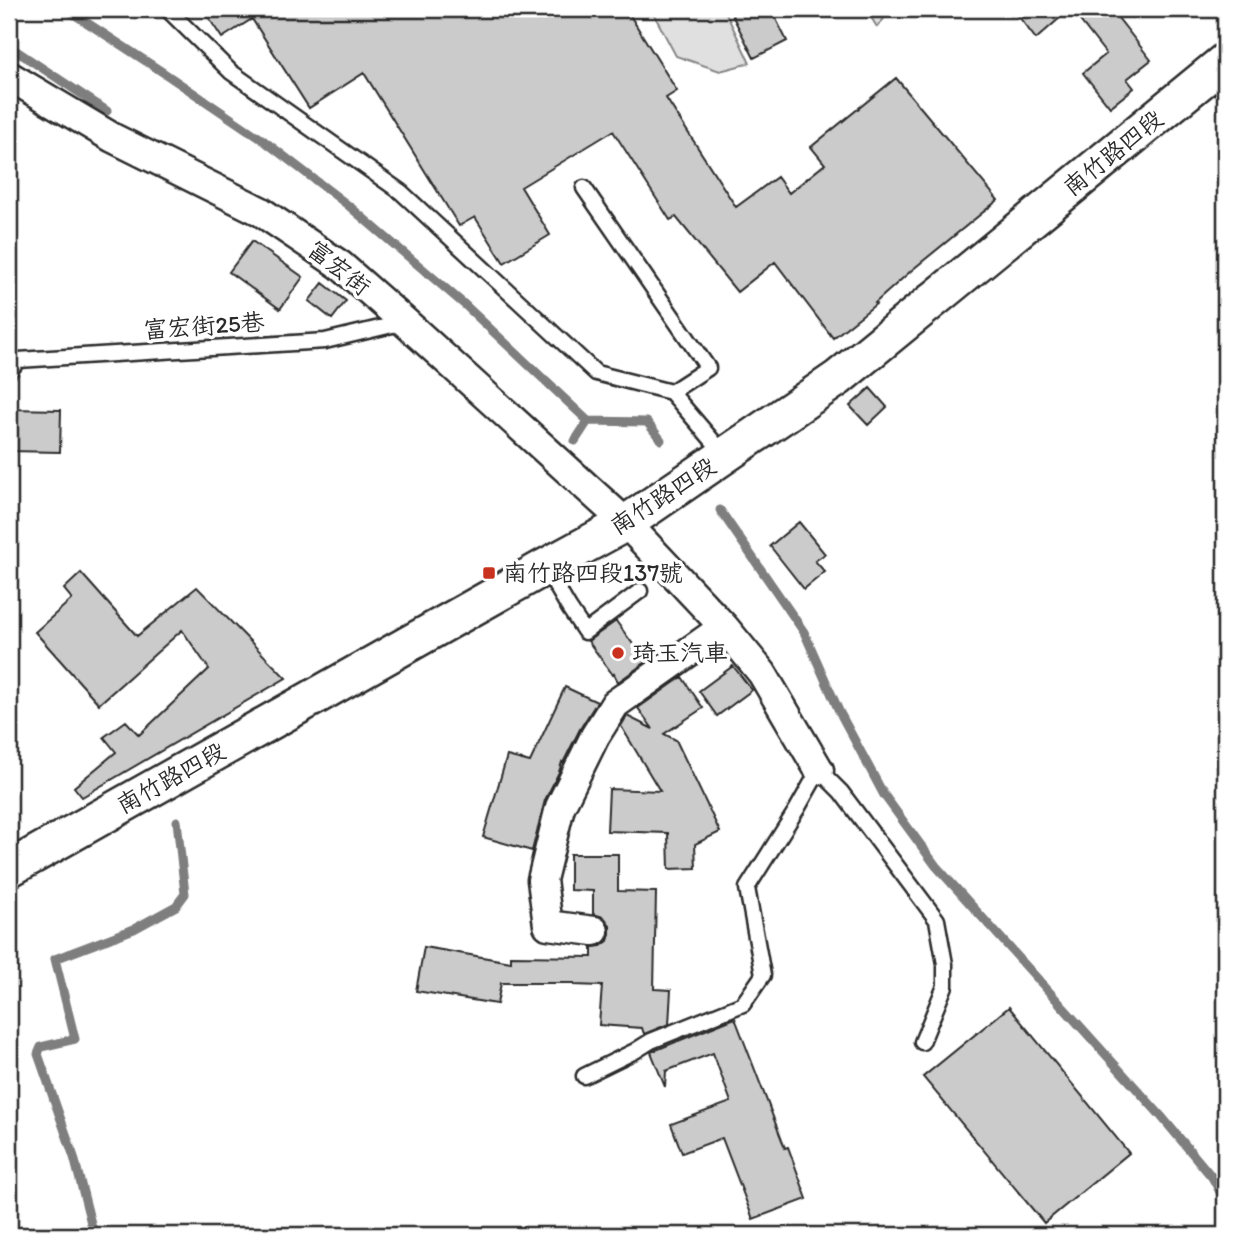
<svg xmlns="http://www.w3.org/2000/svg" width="1234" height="1244" font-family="Itim,'LXGW WenKai TC',sans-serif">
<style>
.green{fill:#e0e0e0;stroke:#868686;stroke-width:2}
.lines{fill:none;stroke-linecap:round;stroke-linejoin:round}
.stream{stroke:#7e7e7e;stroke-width:9}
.building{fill:#cbcbcb;stroke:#2b2b2b;stroke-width:2}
.service-casing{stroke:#2b2b2b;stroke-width:19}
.minor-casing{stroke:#2b2b2b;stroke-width:33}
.tertiary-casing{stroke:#2b2b2b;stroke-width:40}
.service{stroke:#fff;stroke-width:14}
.minor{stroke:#fff;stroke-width:28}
.tertiary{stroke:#fff;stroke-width:35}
.poi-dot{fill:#c8321e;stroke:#fff;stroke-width:2.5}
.labels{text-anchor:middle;stroke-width:7;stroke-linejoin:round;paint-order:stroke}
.street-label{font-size:24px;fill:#2b2b2b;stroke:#fff}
.poi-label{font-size:24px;fill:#2b2b2b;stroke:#fff;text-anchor:start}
</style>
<rect width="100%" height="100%" fill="#fff"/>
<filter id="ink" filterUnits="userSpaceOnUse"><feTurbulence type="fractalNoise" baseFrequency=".0143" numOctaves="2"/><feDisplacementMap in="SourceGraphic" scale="14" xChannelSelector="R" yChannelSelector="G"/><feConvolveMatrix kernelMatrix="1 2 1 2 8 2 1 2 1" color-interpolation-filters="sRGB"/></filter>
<g filter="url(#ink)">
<path class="green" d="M 651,9 L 724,9 L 750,63 L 720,71 L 676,56 Z
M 866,9 L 892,9 L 877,27 Z"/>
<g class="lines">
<path class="stream" d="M 66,9 L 164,73 L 263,140 L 349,206 L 465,305 L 588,421 L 647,422 L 661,440
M 9,46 L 107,111
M 575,441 L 588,421
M 720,510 L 804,632 L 839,711 L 884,795 L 936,866 L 1161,1116 L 1212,1177 L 1225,1201
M 94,1235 L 74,1157 L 38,1054 L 41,1047 L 75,1039 L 55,959 L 134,929 L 176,906 L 185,894 L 177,821"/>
</g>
<path class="building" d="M 203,9 L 626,9 L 677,91 L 666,98 L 736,207 L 777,177 L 789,193 L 825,164 L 811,147 L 896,78 L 998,200 L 912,270 L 875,303 L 876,304 L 833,338 L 775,262 L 737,292 L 676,217 L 670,220 L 613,131 L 521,187 L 550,235 L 504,263 L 475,217 L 459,226 L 364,73 L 309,108 L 252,19 L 222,38 Z
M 729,9 L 771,9 L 787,41 L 754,58 Z
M 1013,9 L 1070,9 L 1036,39 Z
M 1071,9 L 1111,9 L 1151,60 L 1127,79 L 1134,88 L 1110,107 L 1083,73 L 1106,54 Z
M 252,241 L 303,277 L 280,309 L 229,272 Z
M 323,283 L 346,301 L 332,319 L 309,301 Z
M 870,388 L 887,407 L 868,425 L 850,406 Z
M 9,409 L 61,410 L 60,452 L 9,451 Z
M 799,522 L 825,554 L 815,561 L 825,572 L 804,589 L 770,546 Z
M 81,573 L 137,636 L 197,587 L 286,678 L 82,797 L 74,787 L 116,752 L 104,737 L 126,721 L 139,735 L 209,669 L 182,630 L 99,704 L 35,632 L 72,599 L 64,589 Z
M 616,621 L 646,662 L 618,682 L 614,674 L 613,675 L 588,641 Z
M 733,666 L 752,690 L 717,716 L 699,691 Z
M 682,677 L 703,708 L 664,734 L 676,740 L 720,832 L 695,844 L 696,868 L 669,869 L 668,833 L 607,831 L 609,789 L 660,791 L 621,726 L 627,716 L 653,729 L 638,708 Z
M 565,687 L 597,702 L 580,729 L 563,763 L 562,762 L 559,772 L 545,800 L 532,851 L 483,837 L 507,756 L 530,762 Z
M 570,854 L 618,854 L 618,891 L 656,892 L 654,989 L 671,990 L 669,1024 L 644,1034 L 642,1028 L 599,1025 L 602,986 L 574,985 L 574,983 L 501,983 L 497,1004 L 416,991 L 424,947 L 511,962 L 511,956 L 592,957 L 592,947 L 601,946 L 608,941 L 610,934 L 610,925 L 604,917 L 593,914 L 593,891 L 570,890 Z
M 1009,1007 L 1129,1153 L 1044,1223 L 923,1077 Z
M 735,1018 L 785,1148 L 788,1147 L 807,1199 L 753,1219 L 722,1138 L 682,1153 L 671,1124 L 731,1102 L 713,1053 L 666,1071 L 665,1087 L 651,1052 Z"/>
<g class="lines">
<defs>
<path id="service" d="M 167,9 L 231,72 L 401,192 L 596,373 L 671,392 L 724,454
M 584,188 L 708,368 L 671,392
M 9,372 L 18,360 L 325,341 L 405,322
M 545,567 L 569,608 L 585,632 L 640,591
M 584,1076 L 635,1051 L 651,1041 L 743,1004 L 763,975 L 747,888 L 797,809 L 819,770 L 841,792 L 937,920 L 945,964 L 945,986 L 922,1042"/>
<path id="minor" d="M 9,76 L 113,138 L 260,211 L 340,265 L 405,322 L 626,523 L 724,627 L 762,673 L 819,770
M 594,931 L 548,925 L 542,880 L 560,807 L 595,736 L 615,704 L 724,627"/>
<path id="tertiary" d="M 9,869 L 545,567 L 626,523 L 838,378 L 1225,61"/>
</defs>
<use href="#service" class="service-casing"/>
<use href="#minor" class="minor-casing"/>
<use href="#tertiary" class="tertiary-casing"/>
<use href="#service" class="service"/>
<use href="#minor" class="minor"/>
<use href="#tertiary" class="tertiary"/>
</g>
</g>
<g class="poi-dot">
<rect x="482" y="566" width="14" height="14" rx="3.5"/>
<circle cx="618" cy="653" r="7"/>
</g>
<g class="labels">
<g class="street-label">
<text transform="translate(1113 153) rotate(-39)" y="8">南竹路四段</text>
<text transform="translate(339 268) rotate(38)" y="8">富宏街</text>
<text transform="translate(204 326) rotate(-4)" y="8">富宏街25巷</text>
<text transform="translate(663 496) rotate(-33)" y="8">南竹路四段</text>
<text transform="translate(171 778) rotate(-29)" y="8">南竹路四段</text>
</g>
<g class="poi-label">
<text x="503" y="581">南竹路四段137號</text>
<text x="632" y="661">琦玉汽車</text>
</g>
</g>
<rect width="1234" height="1244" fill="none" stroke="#fff" stroke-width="35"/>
<rect x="18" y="18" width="1199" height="1209" fill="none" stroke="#2b2b2b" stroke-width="2.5" filter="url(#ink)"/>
</svg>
